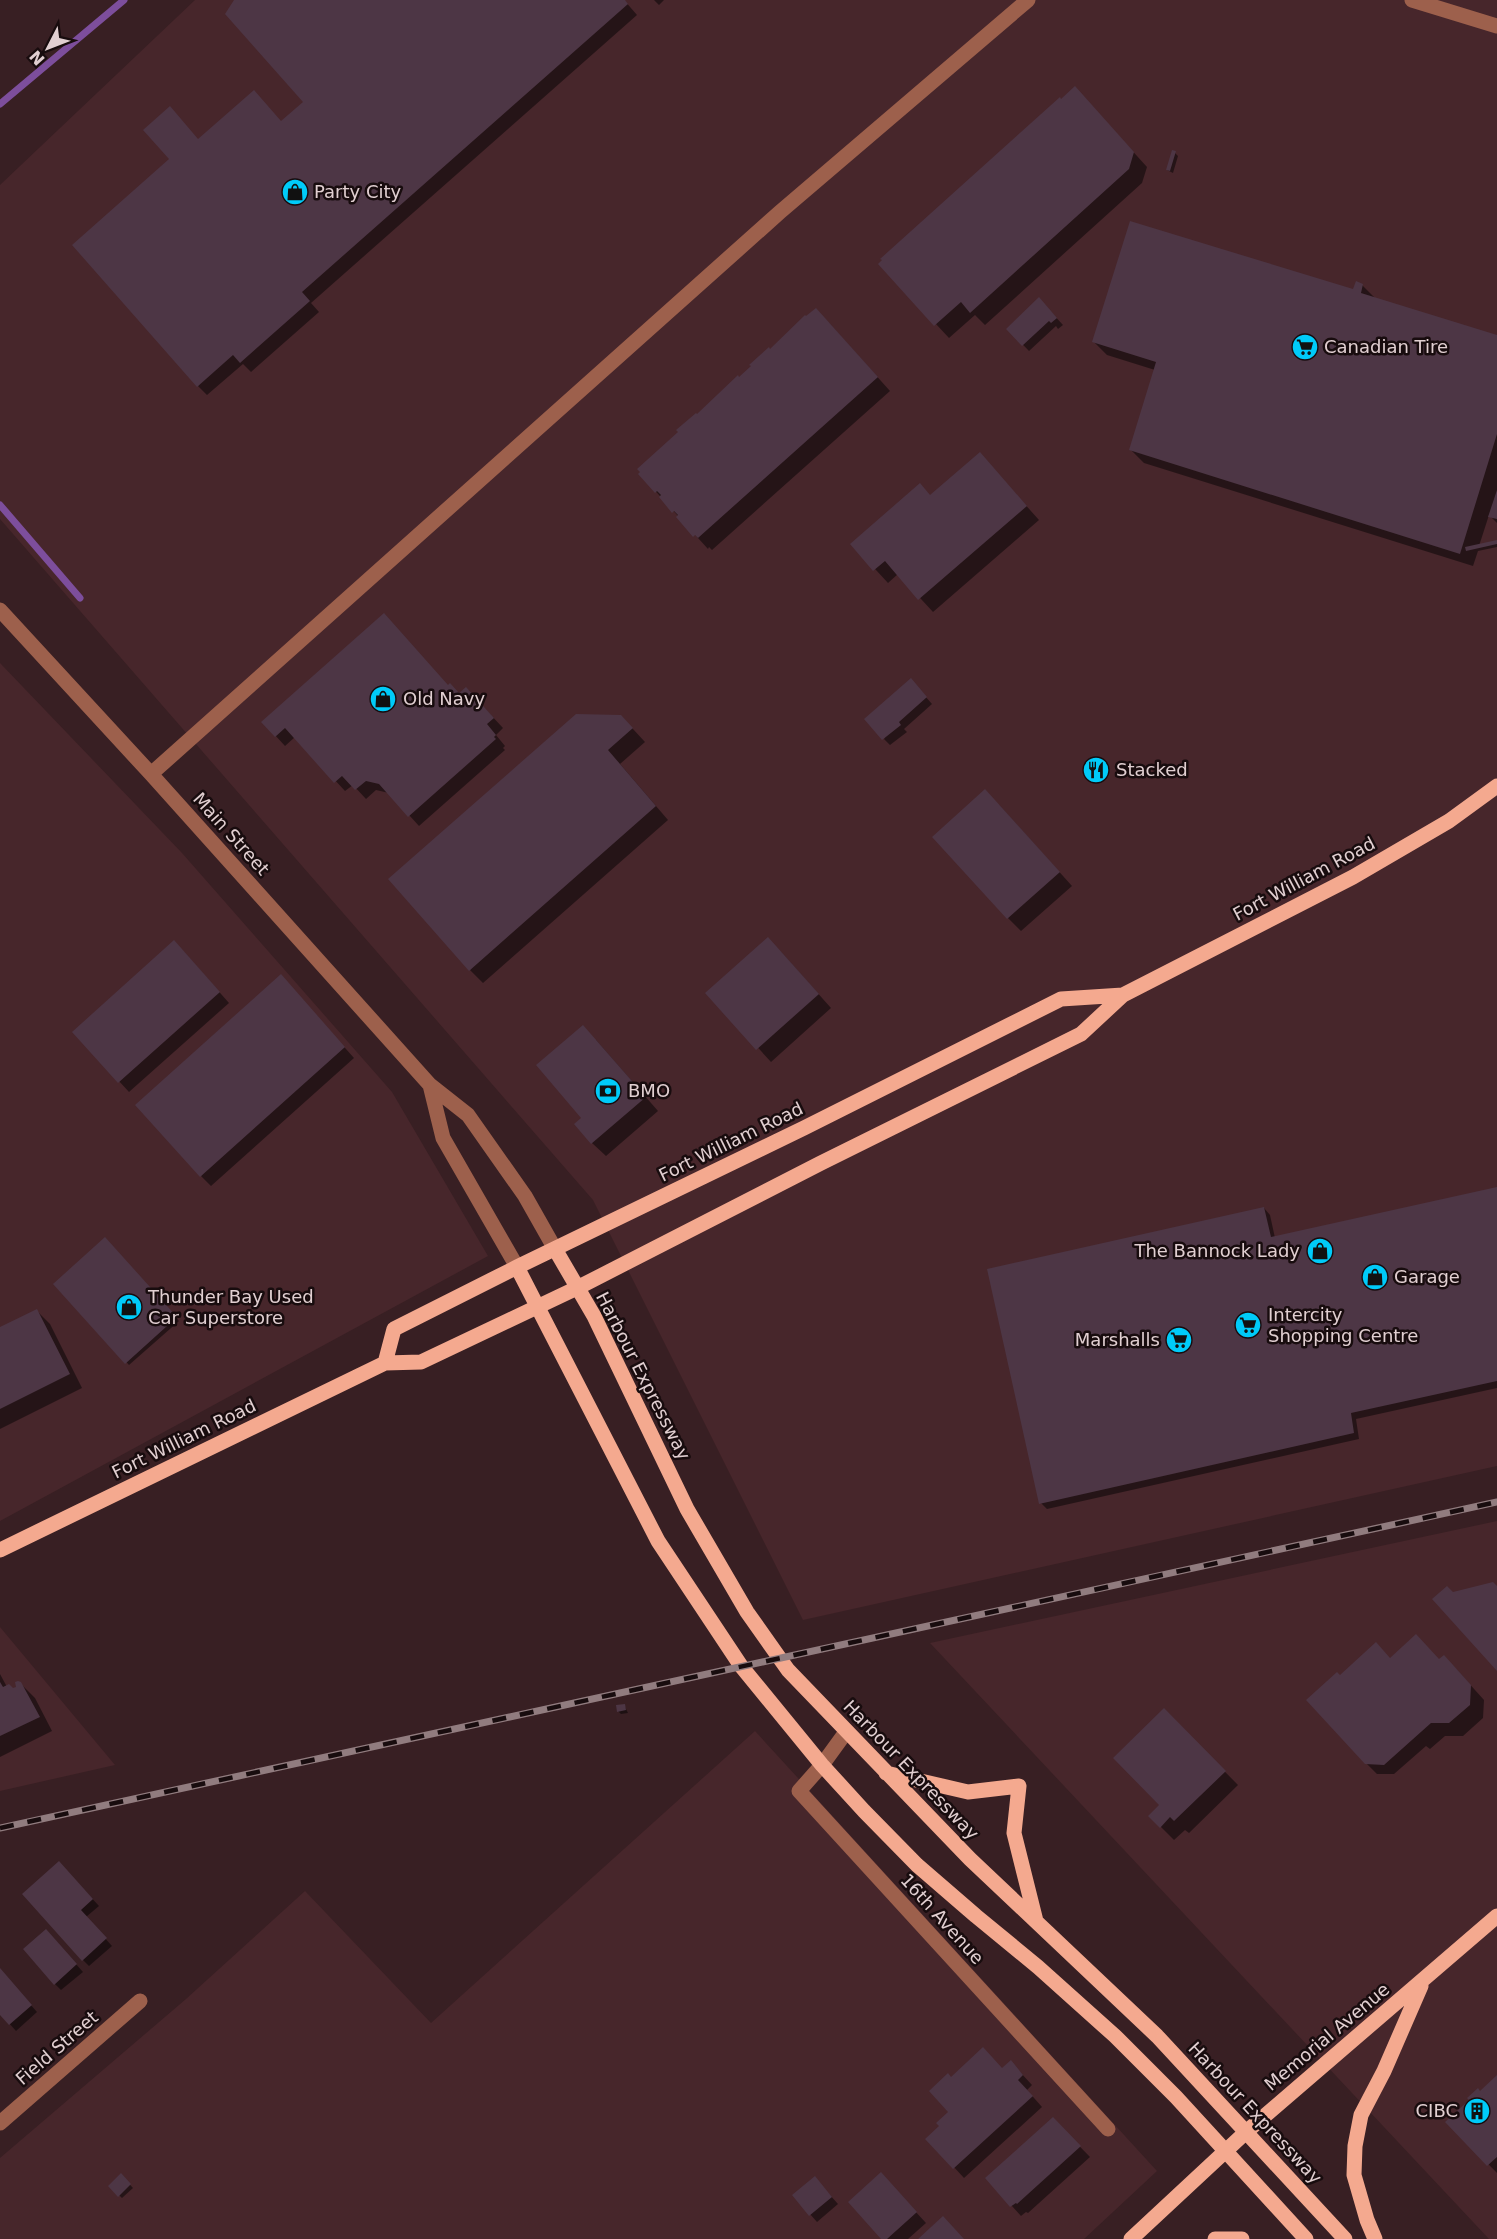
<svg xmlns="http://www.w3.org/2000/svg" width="1497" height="2239" font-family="'DejaVu Sans',sans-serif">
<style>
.built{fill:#47262b}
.shadow{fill:#0007}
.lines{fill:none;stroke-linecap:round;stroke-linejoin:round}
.stream{stroke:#7d4e9c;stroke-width:7}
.building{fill:#4d3645}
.minor{stroke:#9d604c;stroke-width:15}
.major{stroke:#f4a98f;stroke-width:15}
.rail-casing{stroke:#917c7f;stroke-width:7}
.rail{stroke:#180c0e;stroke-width:4.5;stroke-dasharray:14;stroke-linecap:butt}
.labels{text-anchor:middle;stroke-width:5;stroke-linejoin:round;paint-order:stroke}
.poi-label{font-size:18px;fill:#e1cfd1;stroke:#180c0e;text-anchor:start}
.street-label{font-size:18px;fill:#e1cfd1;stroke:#180c0e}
</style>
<rect width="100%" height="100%" fill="#381f23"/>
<path class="built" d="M 195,0 L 1497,0 L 1497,1466 L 803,1620 L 593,1200 L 0,519 L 0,185 Z
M 0,663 L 182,853 L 392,1092 L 488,1256 L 0,1521 Z
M 1497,1521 L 1497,2239 L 1489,2239 L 930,1643 Z
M 0,1627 L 115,1765 L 0,1791 Z
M 755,1731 L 1157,2171 L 1084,2239 L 0,2239 L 0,2158 L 186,1999 L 305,1891 L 431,2023 Z"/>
<path class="shadow" d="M 236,0 L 624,0 L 637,15 L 311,303 L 319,312 L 251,372 L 243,364 L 207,395 L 198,386 L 282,123 L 305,102 Z
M 654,0 L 664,0 L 659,5 Z
M 1088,102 L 1147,167 L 1142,183 L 985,325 L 975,315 L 949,338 L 880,264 Z
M 1175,153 L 1178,156 L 1173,173 L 1167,170 Z
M 1362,285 L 1376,299 L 1497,336 L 1497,523 L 1489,515 L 1479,546 L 1497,542 L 1497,547 L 1478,551 L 1473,566 L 1144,463 L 1131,450 L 1155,370 L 1107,355 L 1094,342 L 1354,291 Z
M 1039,299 L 1063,325 L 1058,329 L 1056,326 L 1029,351 L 1008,329 Z
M 829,323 L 890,391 L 712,550 L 709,547 L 708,549 L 640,474 L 697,416 L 770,351 Z
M 980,454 L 1039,520 L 933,612 L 898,574 L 888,583 L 852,544 L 931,497 Z
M 449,687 L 460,694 L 476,699 L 503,728 L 496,735 L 505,746 L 503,748 L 505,750 L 419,826 L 389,793 L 376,790 L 366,799 L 353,785 L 345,791 L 295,737 L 285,746 L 263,722 Z
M 917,687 L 932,704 L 904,729 L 907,732 L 890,745 L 884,739 Z
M 621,716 L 645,742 L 620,764 L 668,820 L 483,983 L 470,970 Z
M 999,805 L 1072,886 L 1021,931 L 1008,918 Z
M 184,952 L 229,1003 L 129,1092 L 74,1032 Z
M 781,952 L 831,1008 L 771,1062 L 708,993 Z
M 290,986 L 354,1058 L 211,1186 L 201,1176 Z
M 596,1040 L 658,1111 L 606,1156 L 592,1143 L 583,1118 Z
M 1497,1188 L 1497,1388 L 1356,1419 L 1359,1439 L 1047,1509 L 1041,1503 L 1264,1208 L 1270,1215 L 1275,1238 Z
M 105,1239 L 179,1321 L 129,1365 L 55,1284 Z
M 37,1311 L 50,1324 L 82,1388 L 0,1429 L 0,1329 Z
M 1391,1659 L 1440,1660 L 1457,1670 L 1484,1700 L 1483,1718 L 1463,1736 L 1445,1736 L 1430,1749 L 1426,1746 L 1394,1774 L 1377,1774 L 1366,1763 L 1340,1677 Z
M 0,1674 L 7,1687 L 13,1690 L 21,1684 L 35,1698 L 52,1731 L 0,1757 Z
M 624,1705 L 628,1713 L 621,1714 L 618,1711 Z
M 1164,1710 L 1238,1785 L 1189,1833 L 1185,1830 L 1174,1840 L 1150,1816 L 1161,1805 Z
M 65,1869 L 99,1906 L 86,1917 L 112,1946 L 89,1966 L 83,1960 Z
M 52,1937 L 83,1972 L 61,1990 L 55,1984 Z
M 0,1970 L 37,2012 L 16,2031 L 0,2013 Z
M 1003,2070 L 1020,2072 L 1032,2085 L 1027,2090 L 1042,2107 L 964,2178 L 928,2139 L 941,2127 L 950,2112 Z
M 1497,2077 L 1497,2173 L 1447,2122 Z
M 1053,2119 L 1090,2157 L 1028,2213 L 1026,2212 L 1021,2216 L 987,2178 Z
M 121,2175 L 133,2188 L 122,2198 L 110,2186 Z
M 890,2184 L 926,2223 L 908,2239 L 883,2239 Z
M 821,2185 L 838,2204 L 817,2222 L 794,2196 Z"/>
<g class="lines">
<path class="stream" d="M 0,104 L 124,0
M 0,505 L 80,598"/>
</g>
<path class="building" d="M 234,0 L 625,0 L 628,4 L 302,292 L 310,301 L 240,363 L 233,355 L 197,387 L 72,245 L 169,159 L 143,130 L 170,106 L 198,139 L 254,90 L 281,121 L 303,102 L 225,14 Z
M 1075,86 L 1134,152 L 1129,169 L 970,313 L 961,302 L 934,326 L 878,264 L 882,260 L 880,259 L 1060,97 L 1061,99 Z
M 1172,150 L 1176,151 L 1170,171 L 1166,170 Z
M 1130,221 L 1353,289 L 1356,281 L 1363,284 L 1361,293 L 1497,335 L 1497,434 L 1460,554 L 1129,450 L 1156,362 L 1092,342 Z
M 1039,297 L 1057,318 L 1051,323 L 1049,321 L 1022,346 L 1006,329 Z
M 816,308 L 878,377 L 698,538 L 695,535 L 693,537 L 676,517 L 678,515 L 674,511 L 672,513 L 659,497 L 661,495 L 657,491 L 655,493 L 638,474 L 640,472 L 637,469 L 678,432 L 676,430 L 696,413 L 697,414 L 738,375 L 739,377 L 751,366 L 749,365 L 769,347 L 770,349 L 805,315 L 806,316 Z
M 980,452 L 1027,506 L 918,600 L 885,561 L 873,571 L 850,544 L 920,483 L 930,495 Z
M 1497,490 L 1497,519 L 1488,517 Z
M 1497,540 L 1497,544 L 1466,551 L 1465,547 Z
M 384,613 L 448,685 L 450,683 L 459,693 L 466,687 L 494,718 L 487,724 L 496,735 L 494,737 L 496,739 L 408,817 L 379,784 L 366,781 L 355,790 L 342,776 L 334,783 L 285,728 L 275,737 L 261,722 Z
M 911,678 L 927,697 L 899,722 L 901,725 L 882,740 L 864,719 Z
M 576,714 L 621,715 L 633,728 L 608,750 L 656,806 L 469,971 L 388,879 Z
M 985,789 L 1060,872 L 1007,919 L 932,837 Z
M 768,937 L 819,994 L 756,1050 L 705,993 Z
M 174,940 L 220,992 L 118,1083 L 72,1032 Z
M 281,974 L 345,1047 L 200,1177 L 135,1105 Z
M 583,1025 L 646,1097 L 591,1144 L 574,1124 L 581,1118 L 536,1065 Z
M 1497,1187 L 1497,1381 L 1351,1413 L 1354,1433 L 1039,1504 L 987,1269 L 1264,1207 L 1271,1237 Z
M 105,1237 L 177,1317 L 125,1364 L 53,1284 Z
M 37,1309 L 70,1374 L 0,1409 L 0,1327 Z
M 1493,1582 L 1497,1586 L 1497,1671 L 1432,1599 L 1447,1586 L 1453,1592 Z
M 1416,1634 L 1439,1659 L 1444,1655 L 1471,1685 L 1470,1705 L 1449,1723 L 1431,1723 L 1384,1765 L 1365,1764 L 1306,1700 L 1337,1672 L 1340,1675 L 1376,1642 L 1390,1658 Z
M 18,1681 L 21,1682 L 40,1717 L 0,1736 L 0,1682 L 3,1687 L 9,1684 L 13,1688 L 16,1687 L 15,1682 Z
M 625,1704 L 626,1710 L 617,1712 L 616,1705 Z
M 1164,1708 L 1226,1771 L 1174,1821 L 1170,1817 L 1160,1828 L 1148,1816 L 1159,1805 L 1113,1758 Z
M 59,1861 L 93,1899 L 81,1910 L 107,1938 L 82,1961 L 22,1894 Z
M 46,1929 L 77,1964 L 54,1985 L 23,1949 Z
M 0,1968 L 32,2005 L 9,2025 L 0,2015 Z
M 983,2047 L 1002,2068 L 1011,2060 L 1023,2075 L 1018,2080 L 1033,2096 L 953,2169 L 925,2139 L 939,2126 L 936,2123 L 948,2112 L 929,2091 L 948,2073 L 951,2077 Z
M 1497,2075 L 1497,2157 L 1487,2166 L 1445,2122 L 1469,2100 L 1467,2098 L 1478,2088 L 1480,2091 Z
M 1053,2117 L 1081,2146 L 1017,2204 L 1016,2203 L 1010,2207 L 985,2178 Z
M 881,2172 L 917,2212 L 887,2239 L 881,2239 L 848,2202 Z
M 121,2173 L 131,2184 L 118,2197 L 108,2186 Z
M 815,2176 L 832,2197 L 809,2216 L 792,2195 Z
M 943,2216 L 964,2239 L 918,2239 Z"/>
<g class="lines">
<path class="minor" d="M 1412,0 L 1497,26
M 0,610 L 151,774 L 430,1085 L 468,1115 L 525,1196 L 555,1249
M 151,774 L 780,212 L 1028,0
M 430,1085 L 443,1138 L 517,1267
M 846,1732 L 822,1765 L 799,1791 L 1108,2129
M 0,2123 L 140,2001"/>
<path class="major" d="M 555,1249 L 594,1316 L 687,1509 L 747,1612 L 788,1670 L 970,1859 L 1157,2036 L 1345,2239
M 517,1267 L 658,1541 L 741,1666 L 822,1765 L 864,1811 L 917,1865 L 976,1916 L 1038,1967 L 1115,2036 L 1176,2097 L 1306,2239
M 385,1363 L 394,1329 L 517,1267 L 804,1128 L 1061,999 L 1123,995
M 0,1550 L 385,1363 L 421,1362 L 577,1288 L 821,1163 L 1081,1034 L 1123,995 L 1353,877 L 1449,821 L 1497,786
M 886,1773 L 968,1792 L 1019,1786 L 1014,1833 L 1036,1921
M 1131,2239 L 1246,2132 L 1497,1916
M 1215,2239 L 1242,2239
M 1375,2239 L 1367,2220 L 1354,2175 L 1355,2146 L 1361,2115 L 1384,2071 L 1421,1986"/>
<defs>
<path id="rail" d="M 0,1828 L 1497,1502"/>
</defs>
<use href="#rail" class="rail-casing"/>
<use href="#rail" class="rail"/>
</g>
<defs>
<symbol id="shop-disc" viewBox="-11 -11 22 22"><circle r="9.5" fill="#00cbf9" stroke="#180c0e"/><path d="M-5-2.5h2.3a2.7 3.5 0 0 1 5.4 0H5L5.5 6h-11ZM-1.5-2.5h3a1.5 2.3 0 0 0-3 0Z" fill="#111"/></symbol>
<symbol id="supermarket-disc" viewBox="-11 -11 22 22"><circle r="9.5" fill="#00cbf9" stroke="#180c0e"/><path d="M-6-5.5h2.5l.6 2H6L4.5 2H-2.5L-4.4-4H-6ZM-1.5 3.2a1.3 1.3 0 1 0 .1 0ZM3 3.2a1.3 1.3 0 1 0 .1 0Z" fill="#111"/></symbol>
<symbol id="restaurant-disc" viewBox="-11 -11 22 22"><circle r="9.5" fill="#00cbf9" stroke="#180c0e"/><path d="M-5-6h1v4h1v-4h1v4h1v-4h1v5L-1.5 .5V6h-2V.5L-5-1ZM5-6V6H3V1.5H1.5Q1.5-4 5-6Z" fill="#111"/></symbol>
<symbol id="bank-disc" viewBox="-11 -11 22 22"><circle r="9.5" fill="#00cbf9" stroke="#180c0e"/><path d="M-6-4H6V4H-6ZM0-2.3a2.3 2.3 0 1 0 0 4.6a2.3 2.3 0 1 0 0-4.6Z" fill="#111"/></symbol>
<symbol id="building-disc" viewBox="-11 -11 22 22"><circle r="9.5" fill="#00cbf9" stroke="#180c0e"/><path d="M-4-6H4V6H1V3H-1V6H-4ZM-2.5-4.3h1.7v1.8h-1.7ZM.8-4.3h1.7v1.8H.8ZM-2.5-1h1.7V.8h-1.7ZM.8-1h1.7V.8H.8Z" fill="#111"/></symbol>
</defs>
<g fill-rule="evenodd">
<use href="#shop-disc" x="280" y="177" width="30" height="30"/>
<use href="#supermarket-disc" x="1290" y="332" width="30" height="30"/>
<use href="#shop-disc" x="368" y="684" width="30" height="30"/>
<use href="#restaurant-disc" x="1081" y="755" width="30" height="30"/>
<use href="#bank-disc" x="593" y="1076" width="30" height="30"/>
<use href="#shop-disc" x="1305" y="1236" width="30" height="30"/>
<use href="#shop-disc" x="1360" y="1262" width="30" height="30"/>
<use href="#shop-disc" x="114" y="1292" width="30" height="30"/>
<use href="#supermarket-disc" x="1233" y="1310" width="30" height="30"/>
<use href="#supermarket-disc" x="1164" y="1325" width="30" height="30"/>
<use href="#building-disc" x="1462" y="2096" width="30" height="30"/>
</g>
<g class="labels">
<g class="poi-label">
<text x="314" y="198">Party City</text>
<text x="1324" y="353">Canadian Tire</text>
<text x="403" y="705">Old Navy</text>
<text x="1116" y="776">Stacked</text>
<text x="628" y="1097">BMO</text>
<text x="1300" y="1257" text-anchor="end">The Bannock Lady</text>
<text x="1394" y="1283">Garage</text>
<text x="148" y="1303">Thunder Bay Used<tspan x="148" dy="21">Car Superstore</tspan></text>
<text x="1268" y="1321">Intercity<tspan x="1268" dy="21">Shopping Centre</tspan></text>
<text x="1160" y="1346" text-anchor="end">Marshalls</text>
<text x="1458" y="2117" text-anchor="end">CIBC</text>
</g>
<g class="street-label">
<text transform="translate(231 834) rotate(48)" y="6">Main Street</text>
<text transform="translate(1304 879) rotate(-28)" y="6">Fort William Road</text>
<text transform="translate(731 1142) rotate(-26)" y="6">Fort William Road</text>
<text transform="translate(643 1376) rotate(63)" y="6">Harbour Expressway</text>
<text transform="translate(184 1439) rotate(-26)" y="6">Fort William Road</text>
<text transform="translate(911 1770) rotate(46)" y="6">Harbour Expressway</text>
<text transform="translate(942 1919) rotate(48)" y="6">16th Avenue</text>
<text transform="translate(1327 2037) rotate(-40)" y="6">Memorial Avenue</text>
<text transform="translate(57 2048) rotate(-41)" y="6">Field Street</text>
<text transform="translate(1255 2113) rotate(47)" y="6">Harbour Expressway</text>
</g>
</g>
<g transform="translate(48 48) rotate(228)" stroke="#180c0e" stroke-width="4.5" paint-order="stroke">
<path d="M0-4.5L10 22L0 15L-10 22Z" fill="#e1cfd1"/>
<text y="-9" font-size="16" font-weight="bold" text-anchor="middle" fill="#e1cfd1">N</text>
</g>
</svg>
